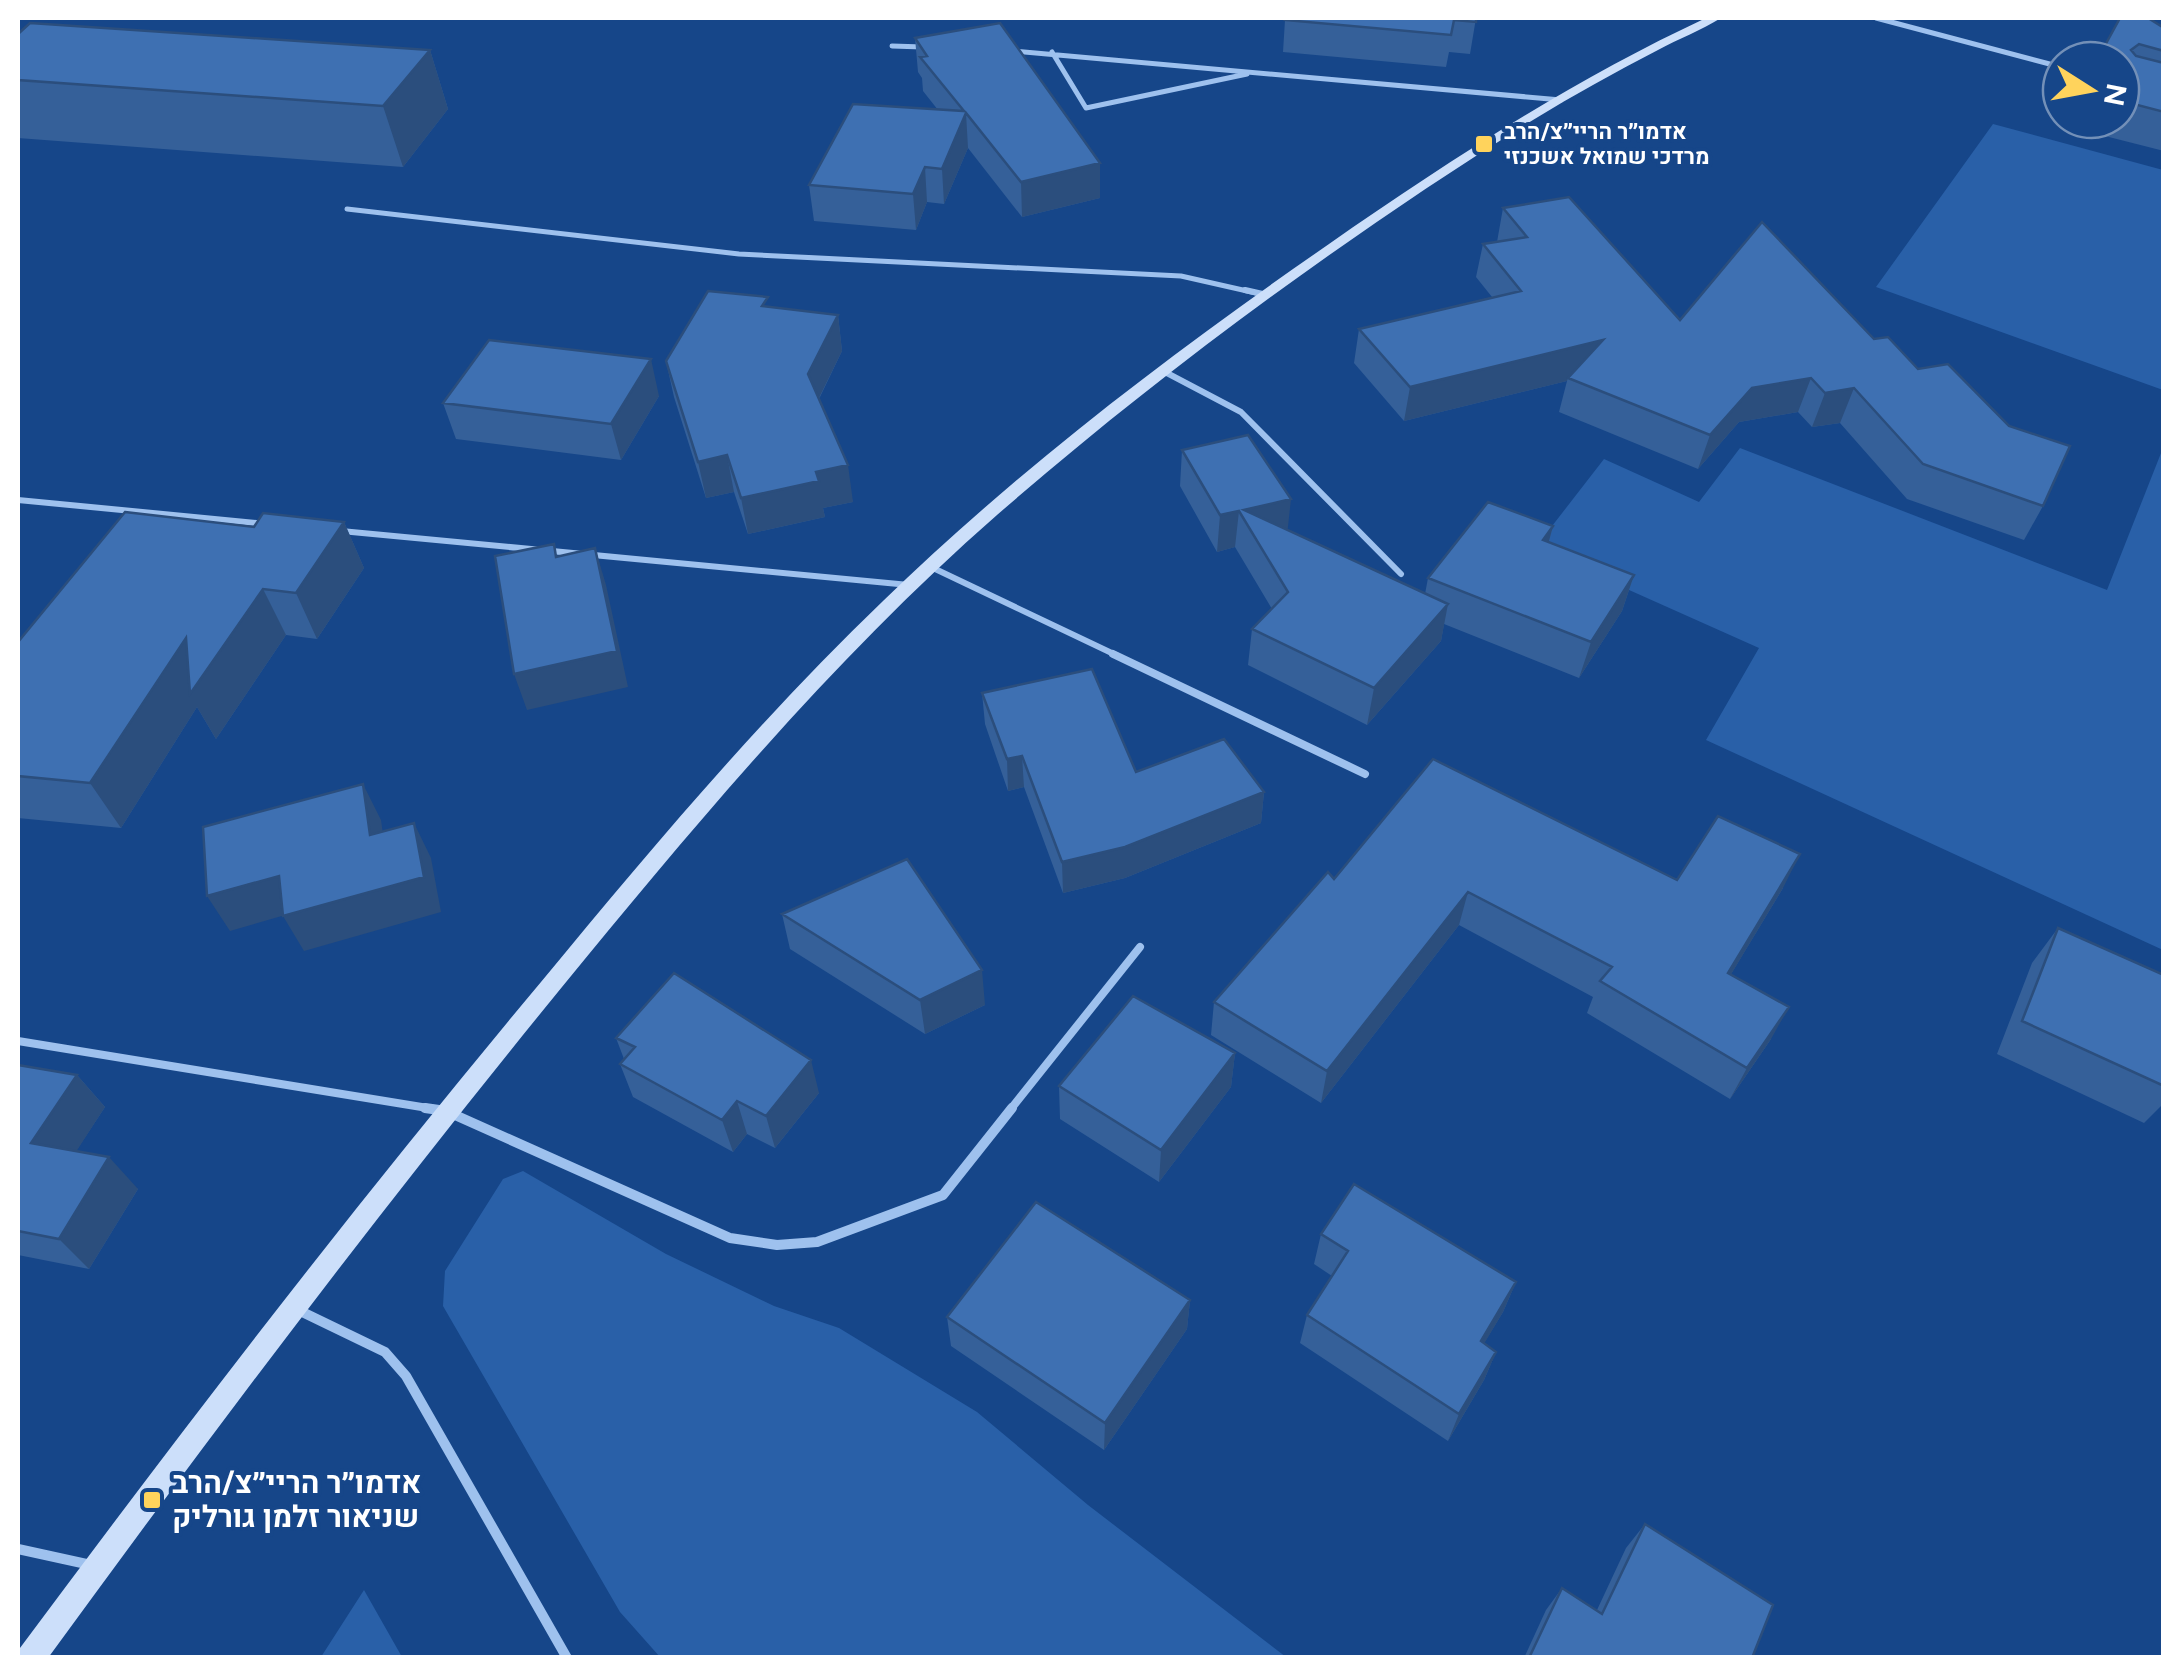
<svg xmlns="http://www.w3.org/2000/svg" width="2181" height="1675" font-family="Figtree,Heebo,sans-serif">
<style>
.green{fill:#2960a8}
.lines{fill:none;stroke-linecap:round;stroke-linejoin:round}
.lane-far3{stroke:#9ec1ee;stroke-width:5}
.lane-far2{stroke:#9ec1ee;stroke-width:6}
.lane-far1{stroke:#9ec1ee;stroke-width:8}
.lane{stroke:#9ec1ee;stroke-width:10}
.secondary{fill:#ccdffa;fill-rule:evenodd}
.wall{fill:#356099}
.shaded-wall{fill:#2b4e7d}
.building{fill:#3e70b2;stroke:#2b4e7d;stroke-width:2.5}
.poi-dot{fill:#ffd35c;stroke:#164689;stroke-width:4}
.labels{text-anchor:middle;stroke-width:8;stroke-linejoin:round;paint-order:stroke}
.far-poi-label{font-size:22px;font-weight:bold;fill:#fff;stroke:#164689;text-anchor:start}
.near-poi-label{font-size:30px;font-weight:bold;fill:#fff;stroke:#164689;text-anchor:start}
</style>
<rect width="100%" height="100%" fill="#164689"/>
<path class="green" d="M 1993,124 L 2163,170 L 2163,390 L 1876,287 Z
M 1740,448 L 2107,590 L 2163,448 L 2163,950 L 1706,740 L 1759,648 L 1535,548 L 1604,459 L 1699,502 Z
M 523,1171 L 666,1254 L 774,1306 L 839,1328 L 977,1412 L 1088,1505 L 1286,1657 L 660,1657 L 620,1612 L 443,1306 L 445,1271 L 503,1179 Z
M 364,1590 L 402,1657 L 321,1657 Z"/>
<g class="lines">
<path class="lane-far3" d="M 1876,18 L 2061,67
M 892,46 L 923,47
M 1012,51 L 1561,100
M 1052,52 L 1086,108 L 1247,74
M 347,209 L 739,254 L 1181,276 L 1256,293"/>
<path class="lane-far2" d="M 1245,290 L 1267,295
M 1165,372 L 1241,412 L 1401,574
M 18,500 L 267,524
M 341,531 L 909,585
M 931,567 L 1118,656"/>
<path class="lane-far1" d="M 1113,654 L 1365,774
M 18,1041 L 440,1110
M 1010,1110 L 1140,947"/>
<path class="lane" d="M 425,1108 L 446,1111 L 730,1238 L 777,1245 L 817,1242 L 943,1195 L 1012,1108
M 296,1309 L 385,1352 L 406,1376 L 567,1658
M 18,1549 L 91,1565"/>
<path class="secondary" d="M 1706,18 L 1721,18 C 1702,30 1678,39 1658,50 C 1615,72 1574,95 1533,120 C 1345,237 1164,370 997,515 C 835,657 698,821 562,987 C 384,1205 214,1430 48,1658 L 18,1658 L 20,1648 C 188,1422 360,1198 541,982 C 650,850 760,719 883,601 C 1020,468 1173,352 1329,244 C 1450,160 1573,80 1706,18 Z"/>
</g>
<path class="wall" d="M 1476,18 L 1470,54 L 1449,52 L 1446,67 L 1283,52 L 1285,20 Z
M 2164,28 L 2164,151 L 2105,136 L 2109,129 L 2076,120 L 2121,120 L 2121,60 L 2097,60 Z
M 18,34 L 430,50 L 448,109 L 403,167 L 18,138 Z
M 915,38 L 1100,198 L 1022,217 L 968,148 L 944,204 L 927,202 L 916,230 L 814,221 L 809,185 L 938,110 L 923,91 L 922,78 L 918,72 Z
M 1503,208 L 1680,320 L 1874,339 L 2043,506 L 2024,540 L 1907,499 L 1840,423 L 1812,427 L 1798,412 L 1739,422 L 1698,469 L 1559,412 L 1567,381 L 1404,421 L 1354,363 L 1359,329 L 1492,297 L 1476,277 L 1483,244 L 1497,242 Z
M 769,307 L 838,315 L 842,351 L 819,399 L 853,502 L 823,508 L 825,517 L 748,534 L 734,492 L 706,498 L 674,397 L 666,361 Z
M 659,396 L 621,460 L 456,439 L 443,403 Z
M 1182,450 L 1287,530 L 1425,594 L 1428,578 L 1553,526 L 1549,542 L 1634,575 L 1622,611 L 1579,678 L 1444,624 L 1441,641 L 1367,725 L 1248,665 L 1252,629 L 1272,609 L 1235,547 L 1217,552 L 1180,486 Z
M 344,522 L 364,568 L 317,639 L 286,635 L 216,739 L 197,707 L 121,828 L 18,818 L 18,642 Z
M 982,693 L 1136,772 L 1264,792 L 1261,823 L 1125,878 L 1063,893 L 1024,787 L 1008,791 L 985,724 Z
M 1334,879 L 1677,880 L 1783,888 L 1731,974 L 1771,1039 L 1730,1099 L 1587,1013 L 1593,997 L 1459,925 L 1321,1103 L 1211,1035 L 1214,1002 Z
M 782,914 L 985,1005 L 925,1034 L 790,949 Z
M 2058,928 L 2164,975 L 2164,1103 L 2144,1123 L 1997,1054 L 2032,963 Z
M 616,1038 L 819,1093 L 775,1148 L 747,1134 L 733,1152 L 633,1097 L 620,1064 L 624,1059 Z
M 1235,1053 L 1231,1087 L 1159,1182 L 1060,1119 L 1059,1086 Z
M 18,1065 L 77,1075 L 105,1107 L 76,1151 L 138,1189 L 89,1269 L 18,1255 Z
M 1321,1234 L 1516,1282 L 1503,1312 L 1484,1343 L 1496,1352 L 1484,1380 L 1448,1441 L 1300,1343 L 1307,1315 L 1332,1276 L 1314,1264 Z
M 1190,1300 L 1187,1329 L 1104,1450 L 951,1346 L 947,1317 Z
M 1645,1524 L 1752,1658 L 1524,1658 L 1546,1610 L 1562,1588 L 1597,1610 L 1626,1548 Z"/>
<path class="shaded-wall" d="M 430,50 L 448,109 L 403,167 L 383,106 Z
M 966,113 L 968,148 L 944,204 L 942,169 Z
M 1100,163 L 1100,198 L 1022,217 L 1021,182 Z
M 925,167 L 927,202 L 916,230 L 913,194 Z
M 838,315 L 842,351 L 813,410 L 808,374 Z
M 1603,340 L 1568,378 L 1567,381 L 1404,421 L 1410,387 Z
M 651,359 L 659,396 L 621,460 L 611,424 Z
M 1811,378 L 1798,412 L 1739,422 L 1698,469 L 1710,435 L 1752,388 Z
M 1854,388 L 1840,423 L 1812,427 L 1825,393 Z
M 727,455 L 734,492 L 706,498 L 698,462 Z
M 848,465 L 853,502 L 823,508 L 825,517 L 748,534 L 741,498 L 816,472 Z
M 1291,499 L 1287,536 L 1244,510 Z
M 1239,511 L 1235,547 L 1217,552 L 1220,515 Z
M 344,522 L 364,568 L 317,639 L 296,593 Z
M 1553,526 L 1543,563 L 1543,540 Z
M 595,548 L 606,585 L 628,687 L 527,710 L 514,674 Z
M 1634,575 L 1622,611 L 1579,678 L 1591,642 Z
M 263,589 L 286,635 L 216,739 L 197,707 L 121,828 L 90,783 L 186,638 Z
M 1448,604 L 1441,641 L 1367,725 L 1374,688 Z
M 1022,756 L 1024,787 L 1008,791 L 1007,759 Z
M 363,784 L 381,820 L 388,870 L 370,835 Z
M 1264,792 L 1261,823 L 1125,878 L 1063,893 L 1062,862 Z
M 414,823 L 431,858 L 441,912 L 304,951 L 283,916 Z
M 1800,854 L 1783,888 L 1712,1006 L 1728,973 Z
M 279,876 L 299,911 L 230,931 L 207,896 Z
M 1468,892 L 1459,925 L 1321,1103 L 1327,1071 Z
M 982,970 L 985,1005 L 925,1034 L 920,1000 Z
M 1789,1007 L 1771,1039 L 1730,1099 L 1747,1068 Z
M 1235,1053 L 1231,1087 L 1159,1182 L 1161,1150 Z
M 811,1060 L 819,1093 L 775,1148 L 766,1116 Z
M 77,1075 L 105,1107 L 61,1175 L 31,1143 Z
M 737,1101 L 747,1134 L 733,1152 L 722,1120 Z
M 109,1157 L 138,1189 L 89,1269 L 59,1239 Z
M 1516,1282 L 1503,1312 L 1469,1369 L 1481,1341 Z
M 1190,1300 L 1187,1329 L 1104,1450 L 1105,1423 Z
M 1496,1352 L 1484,1380 L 1448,1441 L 1459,1414 Z"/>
<path class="building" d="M 1286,18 L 1476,18 L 1476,22 L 1454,20 L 1451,35 L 1285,20 Z
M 2120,18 L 2148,18 L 2164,28 L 2164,51 L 2139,44 L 2131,50 L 2136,56 L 2164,63 L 2164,112 L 2122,101 L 2125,94 L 2121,93 L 2121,60 L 2097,60 Z
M 30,23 L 430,50 L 383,106 L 18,80 L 18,34 Z
M 1000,23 L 1100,163 L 1021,182 L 966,113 L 942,169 L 925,167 L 913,194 L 809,185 L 853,104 L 964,111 L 920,57 L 927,56 L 915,38 Z
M 1569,197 L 1680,320 L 1762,222 L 1874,339 L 1888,337 L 1918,369 L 1948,364 L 2009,426 L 2070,446 L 2043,506 L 1923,464 L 1854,388 L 1825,393 L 1811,378 L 1752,388 L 1710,435 L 1568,378 L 1603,340 L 1410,387 L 1359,329 L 1521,291 L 1483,244 L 1527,237 L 1503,208 Z
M 708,291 L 768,297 L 762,306 L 838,315 L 808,374 L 848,465 L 816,472 L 819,481 L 741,498 L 727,455 L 698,462 L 666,361 Z
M 489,340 L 651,359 L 611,424 L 443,403 Z
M 1248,435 L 1291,499 L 1244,510 L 1448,604 L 1374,688 L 1252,629 L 1288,592 L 1239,511 L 1220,515 L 1182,450 Z
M 1488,502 L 1553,526 L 1543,540 L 1634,575 L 1591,642 L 1428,578 Z
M 125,512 L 254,527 L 263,513 L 344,522 L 296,593 L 263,589 L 190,694 L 186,638 L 90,783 L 18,776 L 18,642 Z
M 554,544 L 556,557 L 595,548 L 617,651 L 514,674 L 495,556 Z
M 1092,669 L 1136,772 L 1224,739 L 1264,792 L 1125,847 L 1062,862 L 1022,756 L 1007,759 L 982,693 Z
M 1433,759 L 1677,880 L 1718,816 L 1800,854 L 1728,973 L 1789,1007 L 1747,1068 L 1600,981 L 1612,967 L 1468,892 L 1327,1071 L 1214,1002 L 1328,872 L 1334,879 Z
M 363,784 L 370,835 L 414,823 L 424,877 L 283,916 L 279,876 L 207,896 L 203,827 Z
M 907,859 L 982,970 L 920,1000 L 782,914 Z
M 2058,928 L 2164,975 L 2164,1086 L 2022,1021 Z
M 674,973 L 811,1060 L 766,1116 L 737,1101 L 722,1120 L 620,1064 L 635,1047 L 616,1038 Z
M 1133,996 L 1235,1053 L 1161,1150 L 1059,1086 Z
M 18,1065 L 77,1075 L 31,1143 L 109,1157 L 59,1239 L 18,1231 Z
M 1354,1184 L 1516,1282 L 1481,1341 L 1496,1352 L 1459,1414 L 1307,1315 L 1348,1251 L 1321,1234 Z
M 1036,1202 L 1190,1300 L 1105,1423 L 947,1317 Z
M 1645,1524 L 1773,1605 L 1752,1658 L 1529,1658 L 1562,1588 L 1602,1614 Z"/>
<g class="poi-dot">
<rect x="1474" y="134" width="20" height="20" rx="5"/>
<rect x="142" y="1490" width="20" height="20" rx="5"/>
</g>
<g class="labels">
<g class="far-poi-label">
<text x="1504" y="139">אדמו״ר הריי״צ/הרב<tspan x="1504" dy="25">מרדכי שמואל אשכנזי</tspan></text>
</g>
<g class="near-poi-label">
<text x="172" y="1493">אדמו״ר הריי״צ/הרב<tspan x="172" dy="34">שניאור זלמן גורליק</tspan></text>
</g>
</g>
<rect width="2181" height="1675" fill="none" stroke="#ffffff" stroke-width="40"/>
<g transform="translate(2091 90) rotate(101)"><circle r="48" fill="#164689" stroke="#7390b8" stroke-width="2.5"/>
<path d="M0-8L18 38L0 25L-18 38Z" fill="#ffd35c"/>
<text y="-15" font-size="28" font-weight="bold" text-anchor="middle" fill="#ffffff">N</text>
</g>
</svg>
